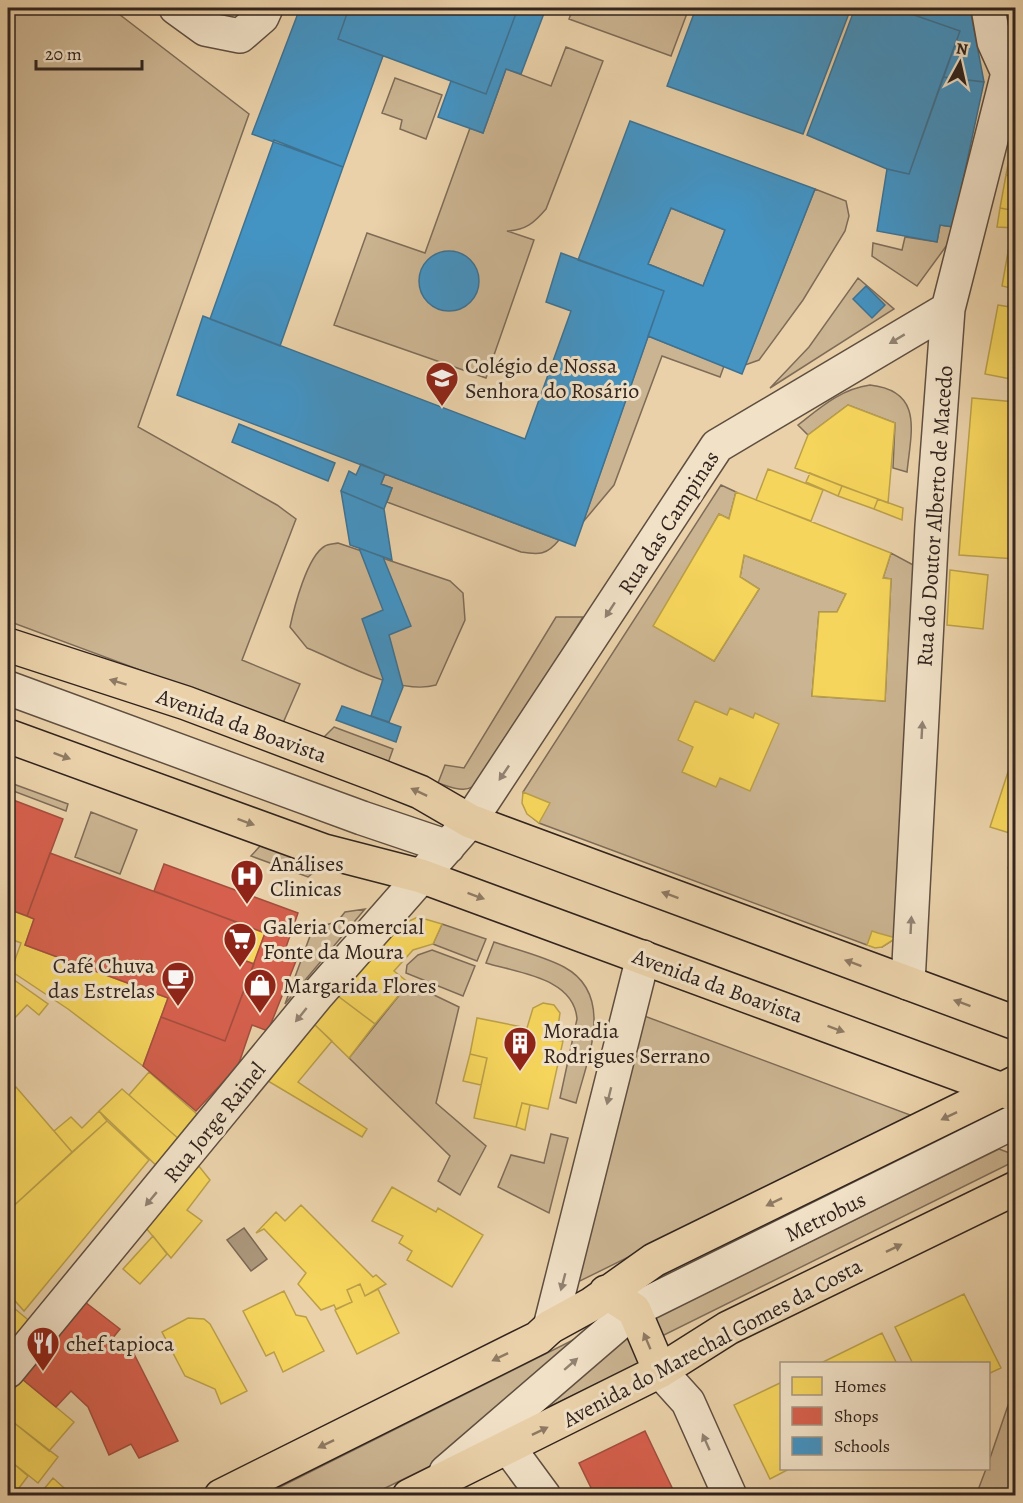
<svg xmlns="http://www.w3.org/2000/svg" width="1023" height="1503" font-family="Alegreya,serif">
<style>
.green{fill:#cbb491;stroke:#7e6c58;stroke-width:1.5}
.water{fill:#ab967a;stroke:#7a6855;stroke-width:1.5}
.homes{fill:#f6d55c;stroke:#bba049;stroke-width:1.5}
.shops{fill:#d6604d;stroke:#a44e3f;stroke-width:1.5}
.schools{fill:#4393c3;stroke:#3e7292;stroke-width:1.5;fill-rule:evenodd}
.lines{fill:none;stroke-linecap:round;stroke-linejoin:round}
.minor-casing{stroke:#5f4f41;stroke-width:36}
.major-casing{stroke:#31241e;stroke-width:36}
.minor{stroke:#f1e1c7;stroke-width:33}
.major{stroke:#ead1a9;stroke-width:33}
.oneway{fill:#918272}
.oneway2{fill:#8e7a64}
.labels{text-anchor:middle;stroke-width:6;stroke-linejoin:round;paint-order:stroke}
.poi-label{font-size:22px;fill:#31241e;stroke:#f1e1c7;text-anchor:start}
.street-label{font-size:22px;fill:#31241e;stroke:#f1e1c7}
</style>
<rect width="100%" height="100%" fill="#ead1a9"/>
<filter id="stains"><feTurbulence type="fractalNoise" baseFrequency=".00333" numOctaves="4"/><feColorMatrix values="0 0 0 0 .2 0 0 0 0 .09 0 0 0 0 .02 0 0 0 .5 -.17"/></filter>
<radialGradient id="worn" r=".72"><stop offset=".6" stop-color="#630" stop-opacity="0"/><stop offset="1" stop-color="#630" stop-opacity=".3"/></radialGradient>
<path class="green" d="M 8,8 L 111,8 L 249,114 L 138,427 L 277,505 L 296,519 L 242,660 L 300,684 L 283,723 L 8,621 Z
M 573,8 L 689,8 L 671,56 L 569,19 Z
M 566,47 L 603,61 L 546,209 C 534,223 526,230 507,231 L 534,240 L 486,378 L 334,325 L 367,233 L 425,253 L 470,128 L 483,133 L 506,69 L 551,86 Z
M 395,78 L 442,95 L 426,139 L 400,129 L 402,120 L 382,113 Z
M 815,189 L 846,201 L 849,216 L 845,231 L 803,300 L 759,360 L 745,365 Z
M 671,208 L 725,230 L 703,286 L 648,264 Z
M 940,225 L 953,227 L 947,245 L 917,286 L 872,256 L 873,243 L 902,250 L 905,237 L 937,242 Z
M 858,278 L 894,309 L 770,388 L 809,347 Z
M 648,336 L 724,366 L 720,377 L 662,356 L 614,485 L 583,522 Z
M 870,385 C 924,391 911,432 907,472 L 893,468 L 895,423 L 848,405 L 808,435 L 798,425 C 821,407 841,389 870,385 Z
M 385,474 L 559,540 C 547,555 539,555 521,552 L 387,502 L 392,488 L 381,484 Z
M 721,485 L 736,492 L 729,519 L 719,514 L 654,626 L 714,661 L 759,589 L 740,577 L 744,555 L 846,594 L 837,612 L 819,612 L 812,696 L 885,701 L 891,579 L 883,578 L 891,553 L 917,567 L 896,938 L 882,947 L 867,945 L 539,823 C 527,814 522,808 523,792 Z
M 338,543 L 450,581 L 463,593 L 465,620 L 436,685 C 399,696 342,662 307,648 L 290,627 C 294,608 307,556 325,546 C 328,544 334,544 338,543 Z
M 556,617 L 583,617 L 484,780 C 465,794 459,790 438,783 L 445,765 L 464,768 Z
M 334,727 L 393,749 L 388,763 L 323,738 Z
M 8,782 L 68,804 L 66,811 L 8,789 Z
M 91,812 L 137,830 L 120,874 L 75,857 Z
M 261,845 L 320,867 L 308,877 L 251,856 Z
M 365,909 L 285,1004 L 313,928 L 337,922 L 345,912 Z
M 442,924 L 486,939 L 477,961 L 433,944 Z
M 494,942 C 517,950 543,956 564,967 C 616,995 587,1060 576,1103 L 560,1098 L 577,1019 C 574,978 519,973 486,963 Z
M 432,950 L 475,966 L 463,996 L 406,973 L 407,965 L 418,955 Z
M 409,983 L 459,1007 L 436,1103 L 486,1146 L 460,1195 L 438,1181 L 450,1156 L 349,1058 Z
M 639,1014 L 913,1116 L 580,1281 L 573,1276 Z
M 551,1134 L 568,1138 L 549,1213 L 498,1187 L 511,1155 L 544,1163 Z
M 999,1149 L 1015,1155 L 1015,1161 L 660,1337 L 651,1320 Z
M 630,1332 L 644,1361 L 541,1411 Z
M 573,1340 L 576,1340 L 445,1459 L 371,1495 L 262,1496 Z
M 1015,1385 L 1015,1495 L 994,1495 L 978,1490 L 986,1469 L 988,1468 L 989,1461 Z"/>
<path class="water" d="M 244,1228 L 267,1259 L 251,1271 L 227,1240 Z"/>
<path class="homes" d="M 1012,144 L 1016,145 L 1016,177 L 1006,175 Z
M 1006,175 L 1016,177 L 1016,211 L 1000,208 Z
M 1000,208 L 1016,211 L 1016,228 L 997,227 Z
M 1013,227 L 1016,228 L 1016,253 L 1008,252 Z
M 1008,252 L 1016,253 L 1016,308 L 1008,306 L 1011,288 L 1002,286 Z
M 998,305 L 1016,308 L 1016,380 L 985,374 Z
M 972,398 L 1016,402 L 1016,559 L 959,555 Z
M 848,405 L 895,423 L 888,503 L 795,468 L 808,435 Z
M 768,469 L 823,490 L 811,521 L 756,500 Z
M 810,473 L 842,486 L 838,496 L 806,482 Z
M 842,486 L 878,499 L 874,509 L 838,496 Z
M 736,492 L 891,553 L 883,578 L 891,579 L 885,701 L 812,696 L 819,612 L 837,612 L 846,594 L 744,555 L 740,577 L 759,589 L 714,661 L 653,626 L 719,514 L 729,519 Z
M 878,499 L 903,508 L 902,520 L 874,509 Z
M 950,570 L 988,575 L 983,629 L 947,625 Z
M 695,701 L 727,715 L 730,708 L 753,718 L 755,713 L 779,724 L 750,791 L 720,778 L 716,787 L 682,772 L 693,747 L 678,740 Z
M 1008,772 L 1016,775 L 1016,835 L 990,827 Z
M 523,792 L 550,803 L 539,823 L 527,814 L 522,803 Z
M 1016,845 L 1016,870 L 1008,868 Z
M 85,903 L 104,909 L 94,937 L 75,930 Z
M 8,909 L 34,919 L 25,945 L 168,998 L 143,1066 L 68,1009 L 11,971 L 21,943 L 8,938 Z
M 418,917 L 442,924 L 433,944 L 413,950 L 394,971 L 409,983 L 375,1024 L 338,996 L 393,928 Z
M 242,924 L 265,933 L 254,964 L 230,955 Z
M 872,931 L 878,933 L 896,938 L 882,947 L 875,948 L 867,945 Z
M 164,932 L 183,938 L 173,965 L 155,958 Z
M 10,977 L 48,1004 L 39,1015 L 27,1005 L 10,1023 L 8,1021 L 8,980 Z
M 338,996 L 375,1024 L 349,1058 L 314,1024 Z
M 543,1003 L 554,1005 L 560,1013 L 556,1040 L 563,1041 L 548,1109 L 522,1103 L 516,1127 L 474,1118 L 487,1058 L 470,1054 L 477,1018 L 527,1028 L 533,1008 Z
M 314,1024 L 332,1041 L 298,1082 L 367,1129 L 362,1137 L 268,1081 Z
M 470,1054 L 487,1058 L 481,1085 L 463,1081 Z
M 149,1072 L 198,1115 L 180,1140 L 129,1095 Z
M 16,1087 L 72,1152 L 8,1211 L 8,1095 Z
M 122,1089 L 180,1140 L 160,1169 L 99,1111 Z
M 522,1103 L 530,1105 L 525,1130 L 516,1127 Z
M 99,1111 L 107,1121 L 72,1152 L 54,1131 L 71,1117 L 82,1128 Z
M 107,1121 L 149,1160 L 24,1311 L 8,1293 L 8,1211 Z
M 198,1165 L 210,1180 L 187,1210 L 202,1221 L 171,1258 L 146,1228 Z
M 392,1187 L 436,1212 L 438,1208 L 483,1235 L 452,1287 L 407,1260 L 412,1251 L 399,1243 L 403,1236 L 372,1221 Z
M 301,1205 L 373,1277 L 376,1275 L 386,1284 L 365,1296 L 360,1284 L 347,1290 L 352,1302 L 336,1309 L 334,1305 L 321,1310 L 298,1284 L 306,1273 L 264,1229 L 256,1233 L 276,1212 L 285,1221 Z
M 153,1236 L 167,1254 L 140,1284 L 123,1269 Z
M 360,1284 L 365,1296 L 378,1289 L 399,1333 L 357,1354 L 335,1310 L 352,1302 L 347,1290 Z
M 284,1291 L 296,1315 L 306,1317 L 324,1351 L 283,1372 L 274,1352 L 266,1356 L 243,1311 Z
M 964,1294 L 1001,1368 L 988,1374 L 988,1364 L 913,1364 L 895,1327 Z
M 8,1303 L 33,1324 L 8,1355 Z
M 188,1318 L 204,1319 L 210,1324 L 247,1391 L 221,1404 L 215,1389 L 185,1376 L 162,1332 Z
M 882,1333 L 897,1364 L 819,1364 Z
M 22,1379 L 74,1422 L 49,1451 L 8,1418 L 8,1396 Z
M 782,1382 L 782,1468 L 791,1468 L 770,1479 L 734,1405 Z
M 8,1418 L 58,1457 L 38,1483 L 8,1459 Z
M 8,1459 L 28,1476 L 13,1496 L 8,1496 Z
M 53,1478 L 72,1495 L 51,1496 L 44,1489 Z"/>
<path class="shops" d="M 8,798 L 63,819 L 27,916 L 8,909 Z
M 50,853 L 242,924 L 230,955 L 254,964 L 225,1041 L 161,1017 L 168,998 L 25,945 L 34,919 L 27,916 Z
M 164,864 L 298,913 L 285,950 L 298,956 L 268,1031 L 252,1025 L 238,1066 L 196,1111 L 143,1066 L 161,1017 L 225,1041 L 265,933 L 154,891 Z
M 85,1302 L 120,1329 L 111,1340 L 133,1352 L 178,1441 L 139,1458 L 131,1444 L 109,1455 L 88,1407 L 71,1391 L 56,1407 L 22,1379 Z
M 645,1431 L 676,1496 L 595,1496 L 579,1463 Z"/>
<path class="schools" d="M 300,8 L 349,8 L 338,39 L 383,56 L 343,167 L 252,134 Z
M 349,8 L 518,8 L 486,94 L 338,39 Z
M 518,8 L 546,8 L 521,74 L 506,69 L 483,133 L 438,117 L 451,81 L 486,94 Z
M 696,8 L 851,8 L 803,134 L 667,86 Z
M 855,8 L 894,8 L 960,31 L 909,174 L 887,169 L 807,135 Z
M 894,8 L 970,8 L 984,82 L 943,77 L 960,31 Z
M 943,77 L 984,82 L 953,227 L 940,225 L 937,242 L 877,231 L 887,169 L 909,174 Z
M 630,121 L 815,189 L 742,374 L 648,336 L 664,291 L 578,260 ZM 671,208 L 725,230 L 703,286 L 648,264 Z
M 274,140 L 343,167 L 280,346 L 210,319 Z
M419 281a30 30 0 1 1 60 0a30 30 0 1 1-60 0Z
M 561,253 L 664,291 L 575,546 L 177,395 L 203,316 L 525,439 L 571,311 L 546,302 Z
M 866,286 L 885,305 L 872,318 L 853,299 Z
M 239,424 L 335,463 L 328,481 L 232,442 Z
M 361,464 L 385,474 L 381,484 L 392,488 L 384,509 L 341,491 L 349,471 L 356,475 Z
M 341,491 L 384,509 L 392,560 L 350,545 Z
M 359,548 L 383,557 L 411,626 L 389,635 L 403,687 L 389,722 L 371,716 L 383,679 L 362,619 L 383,610 Z
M 342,706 L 401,727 L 396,742 L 336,720 Z"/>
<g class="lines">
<defs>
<path id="minor" d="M 176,8 L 205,29 L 240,36 L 262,17 L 266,8
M 988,8 L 994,42 L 1008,73
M 8,688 L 362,818 L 448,847
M 908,983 L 932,526 L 948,309 L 1008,73 L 1016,59
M 550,1327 L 643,957
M 8,1371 L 318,994 L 470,821 L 717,446 L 948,309
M 660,1371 L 688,1402 L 730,1496
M 508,1447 L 544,1496
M 446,1472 L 634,1310 L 1016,1121"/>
<path id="major" d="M 8,645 L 186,703 L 377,775 L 420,792 L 470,821 L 1016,1023
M 8,736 L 324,851 L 421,876 L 1016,1095
M 606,1292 L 634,1310 L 660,1371
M 221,1496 L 538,1338 L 550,1327 L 592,1304 L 654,1260 L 1015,1083
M 409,1496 L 660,1371 L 728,1328 L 1016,1188"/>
</defs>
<use href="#minor" class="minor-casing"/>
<use href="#major" class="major-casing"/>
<use href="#minor" class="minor"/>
<use href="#major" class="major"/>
</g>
<defs><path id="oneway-solid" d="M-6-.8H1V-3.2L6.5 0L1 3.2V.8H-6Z" transform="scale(1.5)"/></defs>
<g class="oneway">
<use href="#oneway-solid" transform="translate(897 339) rotate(149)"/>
<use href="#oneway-solid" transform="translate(610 610) rotate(123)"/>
<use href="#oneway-solid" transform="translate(922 730) rotate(-87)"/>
<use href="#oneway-solid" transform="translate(504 773) rotate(124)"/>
<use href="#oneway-solid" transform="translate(911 925) rotate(-87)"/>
<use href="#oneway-solid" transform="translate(301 1015) rotate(129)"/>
<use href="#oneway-solid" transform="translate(609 1096) rotate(104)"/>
<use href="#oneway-solid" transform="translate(151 1199) rotate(130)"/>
<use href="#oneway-solid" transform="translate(563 1282) rotate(105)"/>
<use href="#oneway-solid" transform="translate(571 1364) rotate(-41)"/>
<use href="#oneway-solid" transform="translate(706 1442) rotate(-114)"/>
</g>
<g class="oneway2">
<use href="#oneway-solid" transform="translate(118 682) rotate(-163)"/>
<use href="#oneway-solid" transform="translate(62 756) rotate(20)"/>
<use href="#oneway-solid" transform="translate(419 792) rotate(-155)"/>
<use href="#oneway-solid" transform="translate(246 822) rotate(20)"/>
<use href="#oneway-solid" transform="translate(670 895) rotate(-160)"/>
<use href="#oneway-solid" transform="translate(476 896) rotate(20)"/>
<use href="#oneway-solid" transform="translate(853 963) rotate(-160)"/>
<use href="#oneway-solid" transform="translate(962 1003) rotate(-160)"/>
<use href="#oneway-solid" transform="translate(836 1029) rotate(20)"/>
<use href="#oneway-solid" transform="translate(949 1116) rotate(154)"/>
<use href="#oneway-solid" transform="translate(774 1202) rotate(154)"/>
<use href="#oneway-solid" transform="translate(894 1248) rotate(-26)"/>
<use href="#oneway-solid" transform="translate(647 1341) rotate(-113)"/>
<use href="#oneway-solid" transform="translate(500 1357) rotate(154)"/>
<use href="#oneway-solid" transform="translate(540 1431) rotate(-26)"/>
<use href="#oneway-solid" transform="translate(326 1444) rotate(154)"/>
</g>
<defs>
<symbol id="school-pin" viewBox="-11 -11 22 30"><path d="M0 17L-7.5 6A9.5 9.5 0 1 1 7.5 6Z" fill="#8f2418" stroke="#f1e1c7"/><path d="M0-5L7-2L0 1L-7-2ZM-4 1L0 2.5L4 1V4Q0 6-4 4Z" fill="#fff"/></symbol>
<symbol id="hospital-pin" viewBox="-11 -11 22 30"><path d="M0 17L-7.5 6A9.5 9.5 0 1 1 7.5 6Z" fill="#8f2418" stroke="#f1e1c7"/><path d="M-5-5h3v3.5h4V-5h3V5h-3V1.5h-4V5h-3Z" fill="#fff"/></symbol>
<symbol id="supermarket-pin" viewBox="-11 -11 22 30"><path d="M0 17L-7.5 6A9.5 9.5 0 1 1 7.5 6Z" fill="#8f2418" stroke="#f1e1c7"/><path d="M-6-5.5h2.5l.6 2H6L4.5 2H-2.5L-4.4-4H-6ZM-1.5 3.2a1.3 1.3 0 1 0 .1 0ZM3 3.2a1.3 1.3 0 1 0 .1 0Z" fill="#fff"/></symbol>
<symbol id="cafe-pin" viewBox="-11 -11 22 30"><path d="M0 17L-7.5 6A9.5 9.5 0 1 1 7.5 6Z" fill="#8f2418" stroke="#f1e1c7"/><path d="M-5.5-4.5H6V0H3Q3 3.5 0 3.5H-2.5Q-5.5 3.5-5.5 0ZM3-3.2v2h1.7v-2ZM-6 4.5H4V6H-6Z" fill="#fff"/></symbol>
<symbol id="shop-pin" viewBox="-11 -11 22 30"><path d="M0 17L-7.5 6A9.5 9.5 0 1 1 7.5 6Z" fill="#8f2418" stroke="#f1e1c7"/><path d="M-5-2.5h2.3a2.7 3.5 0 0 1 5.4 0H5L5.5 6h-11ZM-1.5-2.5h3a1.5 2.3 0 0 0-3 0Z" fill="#fff"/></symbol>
<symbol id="building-pin" viewBox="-11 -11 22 30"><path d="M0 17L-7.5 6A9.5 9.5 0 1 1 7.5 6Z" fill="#8f2418" stroke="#f1e1c7"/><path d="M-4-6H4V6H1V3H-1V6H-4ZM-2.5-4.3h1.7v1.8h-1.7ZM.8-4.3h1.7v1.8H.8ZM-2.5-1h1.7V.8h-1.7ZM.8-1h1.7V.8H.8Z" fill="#fff"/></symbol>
<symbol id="restaurant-pin" viewBox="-11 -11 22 30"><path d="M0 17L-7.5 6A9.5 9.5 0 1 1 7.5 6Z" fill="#8f2418" stroke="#f1e1c7"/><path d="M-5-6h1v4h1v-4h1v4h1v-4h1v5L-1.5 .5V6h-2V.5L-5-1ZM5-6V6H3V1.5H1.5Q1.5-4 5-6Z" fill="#fff"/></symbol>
</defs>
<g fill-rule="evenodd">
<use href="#school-pin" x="423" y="359" width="38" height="52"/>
<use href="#hospital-pin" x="228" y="857" width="38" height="52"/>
<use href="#supermarket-pin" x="221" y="920" width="38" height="52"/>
<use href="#cafe-pin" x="159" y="959" width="38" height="52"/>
<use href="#shop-pin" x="241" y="966" width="38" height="52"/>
<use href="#building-pin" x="501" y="1024" width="38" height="52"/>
<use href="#restaurant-pin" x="24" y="1324" width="38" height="52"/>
</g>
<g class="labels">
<g class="poi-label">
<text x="465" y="373">Colégio de Nossa<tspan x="465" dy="25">Senhora do Rosário</tspan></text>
<text x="270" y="871">Análises<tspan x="270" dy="25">Clinicas</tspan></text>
<text x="263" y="934">Galeria Comercial<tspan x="263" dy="25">Fonte da Moura</tspan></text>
<text x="155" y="973" text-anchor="end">Café Chuva<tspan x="155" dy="25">das Estrelas</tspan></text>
<text x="283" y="993">Margarida Flores</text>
<text x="543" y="1038">Moradia<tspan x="543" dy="25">Rodrigues Serrano</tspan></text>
<text x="66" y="1351">chef tapioca</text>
</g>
<g class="street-label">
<text transform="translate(934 516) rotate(-86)" y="8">Rua do Doutor Alberto de Macedo</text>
<text transform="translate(668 522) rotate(-57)" y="8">Rua das Campinas</text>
<text transform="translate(242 725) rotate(20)" y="8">Avenida da Boavista</text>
<text transform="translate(718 985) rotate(20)" y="8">Avenida da Boavista</text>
<text transform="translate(214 1122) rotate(-51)" y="8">Rua Jorge Rainel</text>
<text transform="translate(825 1216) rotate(-26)" y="8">Metrobus</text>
<text transform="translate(712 1342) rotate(-28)" y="8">Avenida do Marechal Gomes da Costa</text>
</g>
</g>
<rect width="1023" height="1503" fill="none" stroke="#ead1a9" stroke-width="30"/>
<rect x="9" y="9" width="1005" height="1485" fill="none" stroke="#31241e" stroke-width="3"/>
<rect x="15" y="15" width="993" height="1473" fill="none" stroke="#31241e" stroke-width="1.5"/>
<rect x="780" y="1362" width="210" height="108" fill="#f1e1c7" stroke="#a49583" stroke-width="1.5"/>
<rect x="792" y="1377" width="30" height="18" fill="#f6d55c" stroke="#a49583" stroke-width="1.5"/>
<text x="834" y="1392" font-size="18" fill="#31241e">Homes</text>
<rect x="792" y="1407" width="30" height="18" fill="#d6604d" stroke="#a49583" stroke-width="1.5"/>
<text x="834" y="1422" font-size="18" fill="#31241e">Shops</text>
<rect x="792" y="1437" width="30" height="18" fill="#4393c3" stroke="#a49583" stroke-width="1.5"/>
<text x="834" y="1452" font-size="18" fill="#31241e">Schools</text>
<g transform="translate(960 63) rotate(8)" stroke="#f1e1c7" stroke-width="4.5" paint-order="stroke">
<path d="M0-4.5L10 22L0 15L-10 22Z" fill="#31241e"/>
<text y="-9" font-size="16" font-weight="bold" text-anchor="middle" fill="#31241e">N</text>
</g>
<path d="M36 60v9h106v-9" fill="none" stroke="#31241e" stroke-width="3"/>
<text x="45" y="60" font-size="18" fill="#31241e" stroke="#f1e1c7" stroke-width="4.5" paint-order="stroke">20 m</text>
<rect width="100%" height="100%" filter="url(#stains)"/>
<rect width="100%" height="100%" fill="url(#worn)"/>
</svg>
